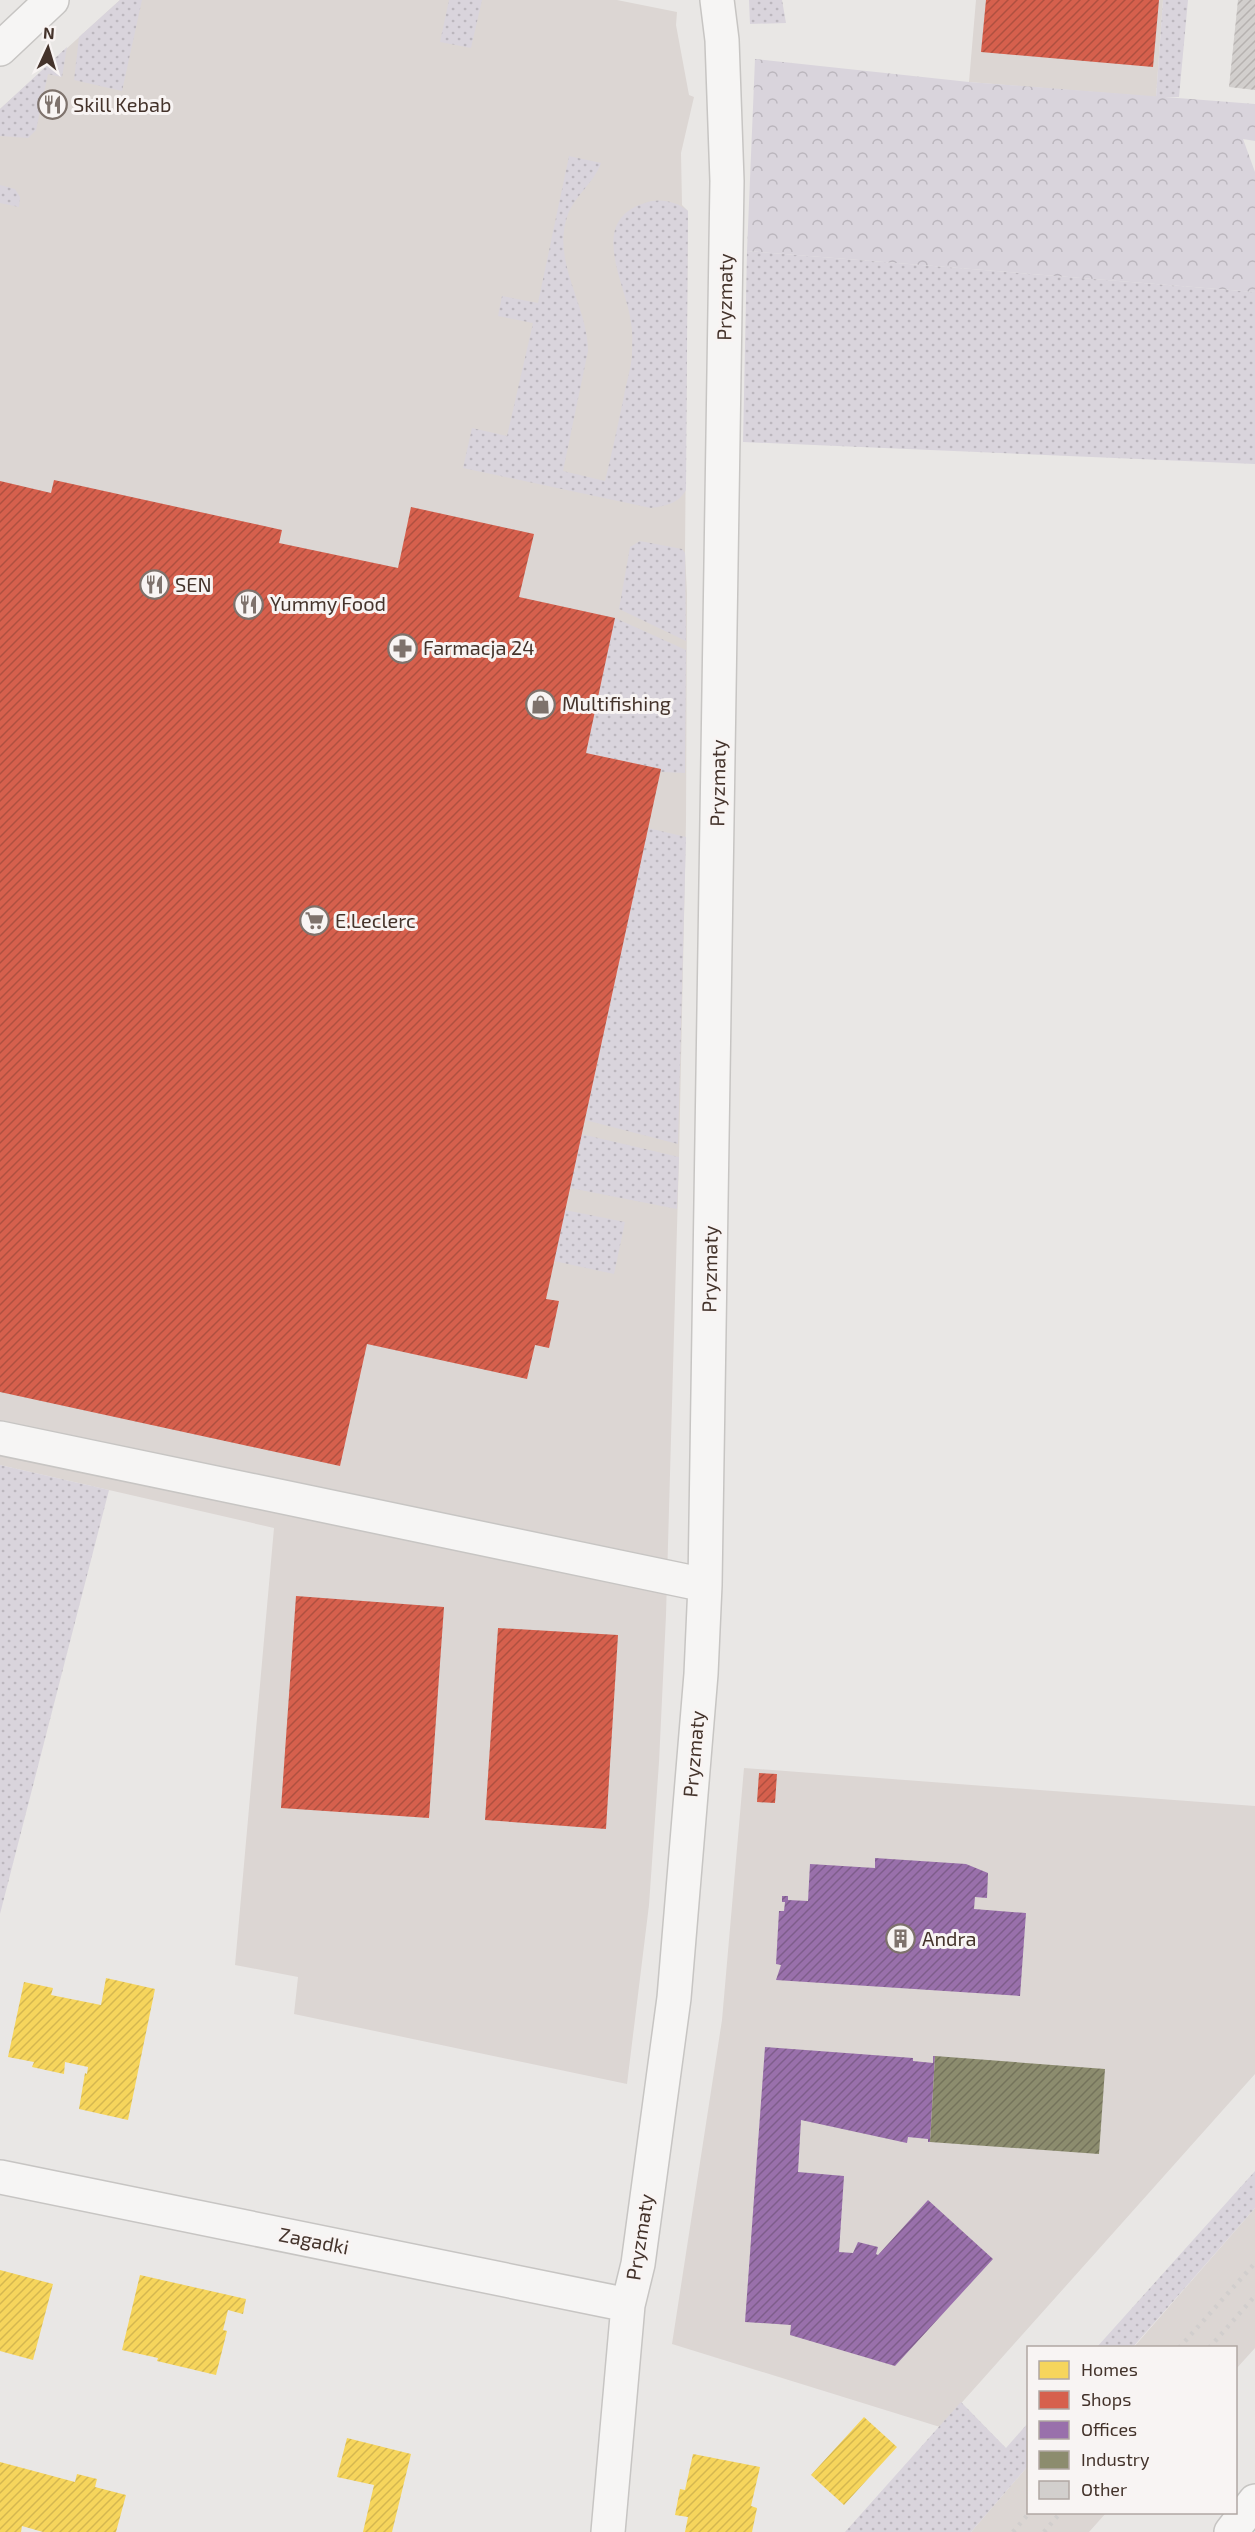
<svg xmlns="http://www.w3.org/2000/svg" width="1255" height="2532" font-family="'Exo 2',sans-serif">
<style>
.built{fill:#dcd6d3}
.grass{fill:url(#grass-dots)}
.forest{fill:url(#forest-crowns)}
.homes{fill:url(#homes-hatch)}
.shops{fill:url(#shops-hatch)}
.offices{fill:url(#offices-hatch)}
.industry{fill:url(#industry-hatch)}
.building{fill:url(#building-hatch)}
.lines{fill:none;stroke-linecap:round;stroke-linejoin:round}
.minor-casing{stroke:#c7c5c3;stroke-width:36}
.minor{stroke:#f6f5f4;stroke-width:33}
.rail{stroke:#d1cecd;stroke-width:4.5;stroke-dasharray:3 6;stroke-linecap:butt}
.labels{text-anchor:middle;stroke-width:6;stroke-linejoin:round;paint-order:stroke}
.poi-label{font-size:20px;fill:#44332b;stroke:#f8f4f3;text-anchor:start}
.street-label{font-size:20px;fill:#44332b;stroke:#f8f4f3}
</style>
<defs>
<pattern id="grass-dots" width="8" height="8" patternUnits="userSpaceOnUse" patternTransform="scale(1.5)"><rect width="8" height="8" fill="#d9d4dc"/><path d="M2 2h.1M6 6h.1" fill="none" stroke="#bbb6bd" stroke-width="1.8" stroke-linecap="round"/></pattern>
<pattern id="forest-crowns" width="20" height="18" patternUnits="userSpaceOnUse" patternTransform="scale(1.5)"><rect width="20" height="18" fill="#d9d4dc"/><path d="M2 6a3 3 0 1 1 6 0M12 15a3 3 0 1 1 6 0" fill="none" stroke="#bbb6bd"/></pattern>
<pattern id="homes-hatch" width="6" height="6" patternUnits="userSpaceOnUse" patternTransform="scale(1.5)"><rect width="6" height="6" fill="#f6d55c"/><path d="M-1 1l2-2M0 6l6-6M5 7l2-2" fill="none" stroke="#d4b750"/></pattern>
<pattern id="shops-hatch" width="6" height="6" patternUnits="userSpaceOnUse" patternTransform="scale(1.5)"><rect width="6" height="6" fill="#d6604d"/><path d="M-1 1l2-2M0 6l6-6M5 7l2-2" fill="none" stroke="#af5040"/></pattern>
<pattern id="offices-hatch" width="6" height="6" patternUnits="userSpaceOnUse" patternTransform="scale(1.5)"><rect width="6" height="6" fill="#9970ab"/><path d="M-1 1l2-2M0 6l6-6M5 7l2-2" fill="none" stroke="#7e5d8b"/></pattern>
<pattern id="industry-hatch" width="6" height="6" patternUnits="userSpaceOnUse" patternTransform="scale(1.5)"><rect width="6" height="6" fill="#8c8c6e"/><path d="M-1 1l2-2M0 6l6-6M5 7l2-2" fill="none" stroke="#74735b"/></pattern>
<pattern id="building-hatch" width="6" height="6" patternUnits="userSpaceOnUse" patternTransform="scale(1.5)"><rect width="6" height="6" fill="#d2cfcd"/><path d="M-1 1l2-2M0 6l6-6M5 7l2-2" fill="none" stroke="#b6b2b0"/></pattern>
</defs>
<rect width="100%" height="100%" fill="#e9e7e5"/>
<path class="built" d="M 120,0 L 617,0 L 677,12 L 676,25 L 689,95 L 694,97 L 681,153 L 682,205 L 688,211 L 685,553 L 687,593 L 686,822 L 679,1157 L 666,1615 L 659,1762 L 649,1905 L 627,2084 L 294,2014 L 298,1977 L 235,1965 L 274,1528 L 0,1465 L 0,109 Z
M 976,0 L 1163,0 L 1156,97 L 969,82 Z
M 744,1768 L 1255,1806 L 1255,2074 L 940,2427 L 672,2344 L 722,2020 Z
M 1255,2208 L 1255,2348 L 1236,2369 L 1236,2348 L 1133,2348 Z
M 1028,2466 L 1028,2512 L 1106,2513 L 1089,2532 L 971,2532 Z"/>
<path class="grass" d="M 120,0 L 142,0 L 122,91 L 74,80 L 79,37 Z
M 449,0 L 482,0 L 471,48 L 440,42 Z
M 749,0 L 782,0 L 786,23 L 750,24 Z
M 1163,0 L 1188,0 L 1179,97 L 1156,97 Z
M 67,47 L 62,77 L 48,74 L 36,130 L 28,138 L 0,136 L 0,109 Z
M 569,156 L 601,163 C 594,183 574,196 567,217 C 552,263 588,306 588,351 L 563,471 L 605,481 C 612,453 618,424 624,396 C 626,383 631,369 632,355 C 632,345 633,334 631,323 C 627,285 586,221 645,203 C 659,198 676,201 688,211 L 686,490 C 678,504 665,506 651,508 L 463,468 L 472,428 L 507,436 L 533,323 L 498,316 L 502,296 L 538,303 Z
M 0,185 L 15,189 L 20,197 L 19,207 L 0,203 Z
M 747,251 L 1255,292 L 1255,464 L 743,442 Z
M 640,541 L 682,549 L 685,553 L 686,641 L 619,609 L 630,547 Z
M 615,618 L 686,650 L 685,773 L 661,772 L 661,769 L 586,753 Z
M 648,828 L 686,837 L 678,1144 L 585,1120 Z
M 581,1134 L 679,1157 L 677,1209 L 570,1188 Z
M 565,1210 L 625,1222 L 614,1274 L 554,1261 Z
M 0,1465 L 109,1490 L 0,1914 Z
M 1255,2171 L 1255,2208 L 1133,2347 L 1097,2347 Z
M 961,2402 L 1006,2448 L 1028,2423 L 1028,2466 L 971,2532 L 845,2532 Z"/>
<path class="forest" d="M 755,59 L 969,82 L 1255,104 L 1255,141 L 1243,139 L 1255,172 L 1255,292 L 747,251 Z"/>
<path class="homes" d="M 106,1978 L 155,1989 L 128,2120 L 79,2109 L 85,2073 L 87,2074 L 88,2067 L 65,2062 L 64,2074 L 32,2067 L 34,2062 L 8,2057 L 24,1982 L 53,1988 L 51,1995 L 101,2005 Z
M 0,2270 L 53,2284 L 33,2360 L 0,2351 Z
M 140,2275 L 246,2299 L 243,2314 L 228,2310 L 223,2330 L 227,2331 L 216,2375 L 157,2361 L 158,2358 L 122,2350 Z
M 864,2417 L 897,2447 L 844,2505 L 811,2475 Z
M 347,2438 L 411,2454 L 392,2532 L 363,2532 L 374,2485 L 337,2477 Z
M 693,2454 L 760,2467 L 751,2506 L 757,2508 L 752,2532 L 685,2532 L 688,2517 L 675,2515 L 680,2489 L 685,2490 Z
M 0,2462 L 75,2482 L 77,2474 L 97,2479 L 95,2487 L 126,2495 L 116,2532 L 43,2532 L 22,2526 L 21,2532 L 0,2532 Z"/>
<path class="shops" d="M 986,0 L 1159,0 L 1153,67 L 981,52 Z
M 54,480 L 282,530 L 279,543 L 398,568 L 411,507 L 534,534 L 519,597 L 615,618 L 586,753 L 661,769 L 546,1299 L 559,1301 L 549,1348 L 535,1345 L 527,1379 L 367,1344 L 340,1466 L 0,1392 L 0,481 L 51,493 Z
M 296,1596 L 444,1607 L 429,1818 L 281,1808 Z
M 498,1628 L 618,1635 L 606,1829 L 485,1820 Z
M 759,1773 L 777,1774 L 775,1803 L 757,1802 Z"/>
<path class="offices" d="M 875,1858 L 966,1864 L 988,1873 L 987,1898 L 975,1897 L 974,1909 L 1026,1913 L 1020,1996 L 776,1980 L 781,1965 L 776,1964 L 779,1911 L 784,1911 L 785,1902 L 782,1902 L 782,1896 L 788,1896 L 788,1900 L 808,1901 L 810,1864 L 875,1868 Z
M 765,2047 L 913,2058 L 913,2061 L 933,2063 L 933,2056 L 935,2056 L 930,2142 L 928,2142 L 928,2139 L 908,2137 L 907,2143 L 801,2120 L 798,2172 L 844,2176 L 839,2252 L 853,2253 L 858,2242 L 878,2247 L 876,2254 L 878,2255 L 928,2200 L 993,2259 L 895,2366 L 790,2335 L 791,2325 L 745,2322 Z"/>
<path class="industry" d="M 935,2056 L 1105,2069 L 1099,2154 L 930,2142 Z"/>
<path class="building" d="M 1238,0 L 1255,0 L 1255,90 L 1229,87 Z"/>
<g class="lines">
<defs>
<path id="minor" d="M 0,49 L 52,0
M 0,1438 L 705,1585
M 0,2177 L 628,2305
M 608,2532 L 628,2305 L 638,2264 L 674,1998 L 701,1674 L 705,1585 L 727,181 L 722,40 L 717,0
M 1231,2532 L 1255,2501"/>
</defs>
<use href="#minor" class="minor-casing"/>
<use href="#minor" class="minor"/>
<path class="rail" d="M 1179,2348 L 1255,2263
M 1209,2348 L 1255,2296
M 1013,2532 L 1030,2512
M 1044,2532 L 1061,2512"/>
</g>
<defs>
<symbol id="restaurant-ring" viewBox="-11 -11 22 22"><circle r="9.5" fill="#f8f4f3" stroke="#7e726c" stroke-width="1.5"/><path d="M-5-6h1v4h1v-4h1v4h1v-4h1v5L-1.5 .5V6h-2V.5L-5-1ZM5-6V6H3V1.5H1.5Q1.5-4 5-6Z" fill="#7e726c"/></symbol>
<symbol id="pharmacy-ring" viewBox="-11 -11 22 22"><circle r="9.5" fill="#f8f4f3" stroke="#7e726c" stroke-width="1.5"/><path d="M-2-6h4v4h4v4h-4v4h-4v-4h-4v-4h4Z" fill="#7e726c"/></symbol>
<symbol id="shop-ring" viewBox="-11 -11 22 22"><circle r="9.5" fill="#f8f4f3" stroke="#7e726c" stroke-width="1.5"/><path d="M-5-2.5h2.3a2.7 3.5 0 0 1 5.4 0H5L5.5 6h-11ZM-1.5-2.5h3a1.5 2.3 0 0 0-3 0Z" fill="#7e726c"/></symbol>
<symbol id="supermarket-ring" viewBox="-11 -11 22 22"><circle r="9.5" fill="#f8f4f3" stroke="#7e726c" stroke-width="1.5"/><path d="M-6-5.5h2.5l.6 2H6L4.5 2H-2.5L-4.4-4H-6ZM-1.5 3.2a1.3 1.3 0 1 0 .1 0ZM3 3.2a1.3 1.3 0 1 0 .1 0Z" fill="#7e726c"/></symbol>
<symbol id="building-ring" viewBox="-11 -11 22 22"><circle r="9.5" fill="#f8f4f3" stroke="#7e726c" stroke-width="1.5"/><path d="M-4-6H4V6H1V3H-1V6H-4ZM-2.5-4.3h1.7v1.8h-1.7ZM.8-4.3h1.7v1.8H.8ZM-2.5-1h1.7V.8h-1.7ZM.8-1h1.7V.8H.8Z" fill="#7e726c"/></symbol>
</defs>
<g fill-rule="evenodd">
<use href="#restaurant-ring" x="36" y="88" width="33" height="33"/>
<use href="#restaurant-ring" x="138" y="568" width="33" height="33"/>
<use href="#restaurant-ring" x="232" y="588" width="33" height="33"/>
<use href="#pharmacy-ring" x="386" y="632" width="33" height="33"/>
<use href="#shop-ring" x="524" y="688" width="33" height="33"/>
<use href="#supermarket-ring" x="298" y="904" width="33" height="33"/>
<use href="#building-ring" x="884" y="1922" width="33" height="33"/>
</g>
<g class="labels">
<g class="poi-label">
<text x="73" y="112">Skill Kebab</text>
<text x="175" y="592">SEN</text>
<text x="270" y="611">Yummy Food</text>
<text x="423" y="655">Farmacja 24</text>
<text x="562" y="711">Multifishing</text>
<text x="335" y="928">E.Leclerc</text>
<text x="922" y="1946">Andra</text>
</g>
<g class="street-label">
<text transform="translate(725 297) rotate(-89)" y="7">Pryzmaty</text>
<text transform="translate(718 783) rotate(-89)" y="7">Pryzmaty</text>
<text transform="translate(710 1269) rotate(-89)" y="7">Pryzmaty</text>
<text transform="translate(694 1754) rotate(-85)" y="7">Pryzmaty</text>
<text transform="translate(640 2237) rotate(-81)" y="7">Pryzmaty</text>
<text transform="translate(314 2241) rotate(11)" y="7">Zagadki</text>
</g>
</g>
<rect x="1027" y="2346" width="210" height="168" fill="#f8f4f3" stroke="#b0a7a3" stroke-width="1.5"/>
<rect x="1039" y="2361" width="30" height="18" fill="#f6d55c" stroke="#b0a7a3" stroke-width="1.5"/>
<text x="1081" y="2376" font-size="18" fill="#44332b">Homes</text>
<rect x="1039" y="2391" width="30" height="18" fill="#d6604d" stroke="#b0a7a3" stroke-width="1.5"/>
<text x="1081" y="2406" font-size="18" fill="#44332b">Shops</text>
<rect x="1039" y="2421" width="30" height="18" fill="#9970ab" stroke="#b0a7a3" stroke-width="1.5"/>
<text x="1081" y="2436" font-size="18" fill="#44332b">Offices</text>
<rect x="1039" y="2451" width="30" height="18" fill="#8c8c6e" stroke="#b0a7a3" stroke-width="1.5"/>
<text x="1081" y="2466" font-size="18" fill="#44332b">Industry</text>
<rect x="1039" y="2481" width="30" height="18" fill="#d2cfcd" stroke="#b0a7a3" stroke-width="1.5"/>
<text x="1081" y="2496" font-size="18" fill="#44332b">Other</text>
<g transform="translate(48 48) rotate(4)" stroke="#f8f4f3" stroke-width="4.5" paint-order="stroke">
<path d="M0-4.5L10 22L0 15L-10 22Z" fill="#44332b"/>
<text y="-9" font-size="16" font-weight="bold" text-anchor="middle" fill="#44332b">N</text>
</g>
</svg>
